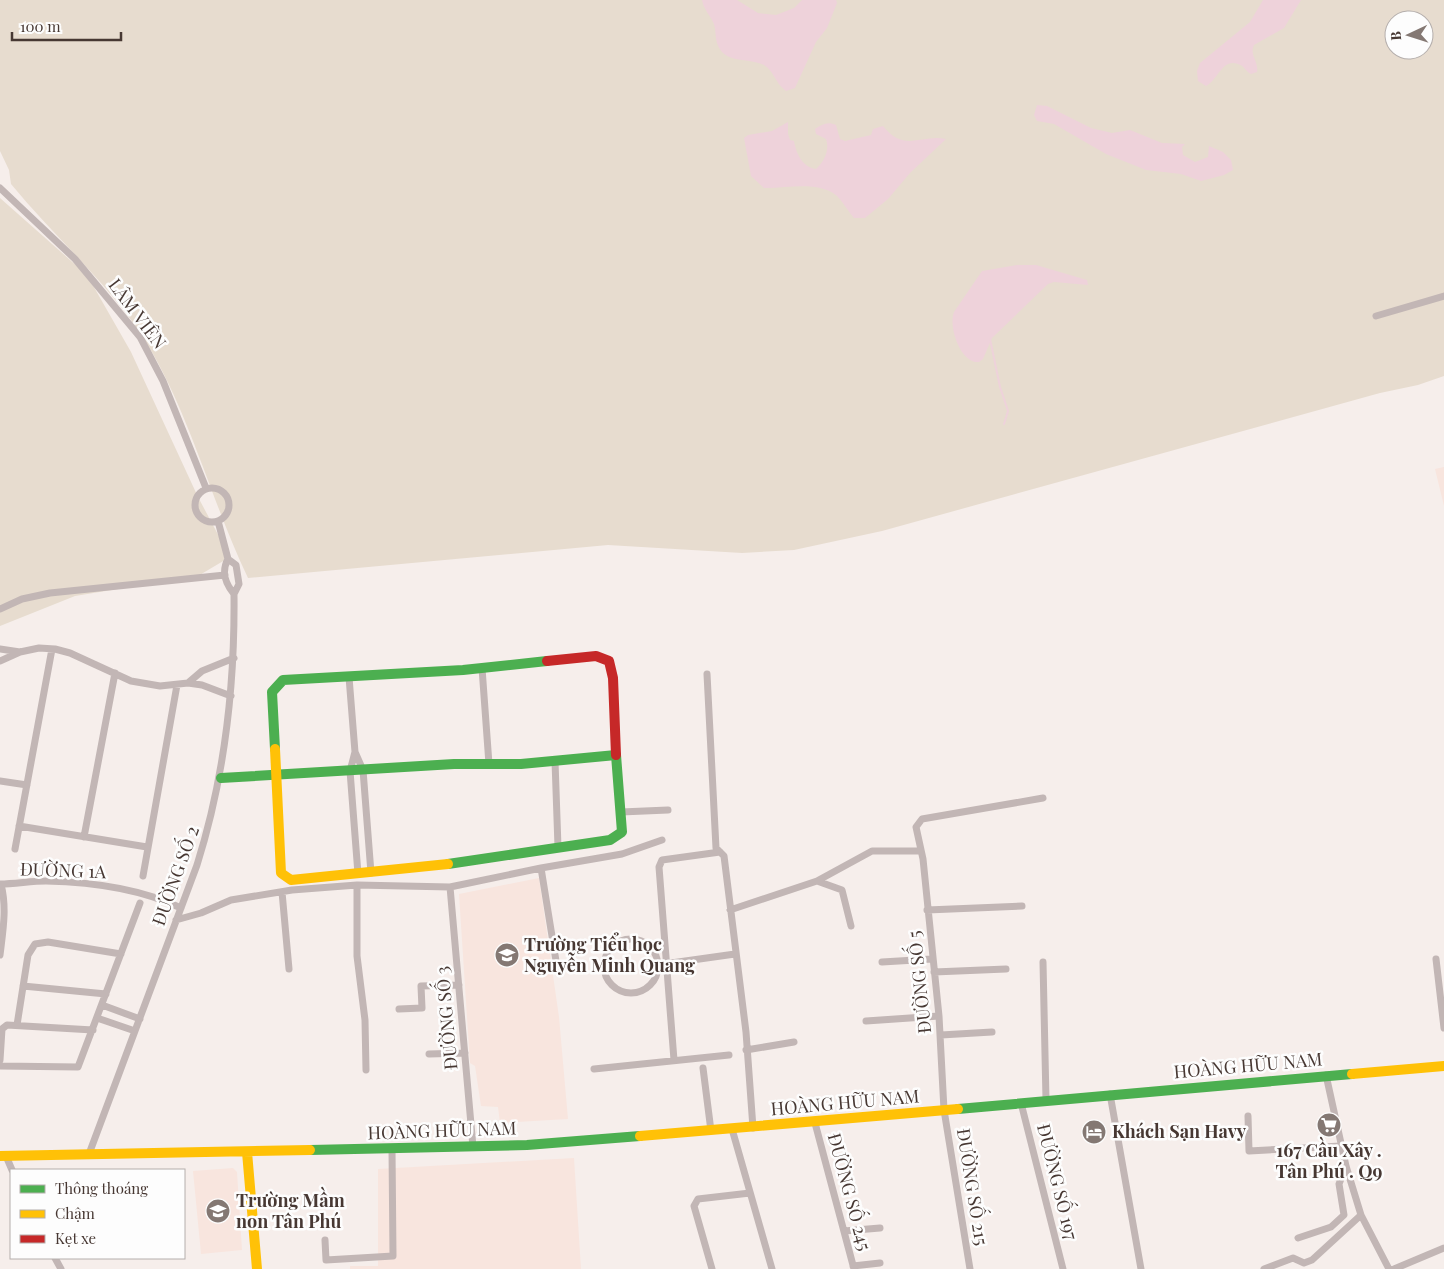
<svg xmlns="http://www.w3.org/2000/svg" width="1444" height="1269" font-family="'Playfair Display',serif">
<style>
.built{fill:#f8e5de}
.green{fill:#e7dccf;fill-rule:evenodd}
.water{fill:#eed2da}
.lines{fill:none;stroke-linecap:round;stroke-linejoin:round}
.stream{stroke:#eed2da;stroke-width:2}
.street{stroke:#c2b6b5;stroke-width:7}
.fast{stroke:#4caf50;stroke-width:10}
.slow{stroke:#ffc107;stroke-width:10}
.jam{stroke:#c62828;stroke-width:10}
.labels{text-anchor:middle;stroke-width:5;stroke-linejoin:round;paint-order:stroke}
.street-label{font-size:18px;fill:#473833;stroke:#fdfdfd}
.poi-label{font-size:18px;font-weight:bold;fill:#473833;stroke:#fdfdfd;text-anchor:start}
</style>
<rect width="100%" height="100%" fill="#f6eeeb"/>
<path class="built" d="M 1444,467 L 1444,506 L 1435,469 Z
M 539,878 L 559,1017 L 568,1119 L 500,1123 L 498,1107 L 481,1106 L 475,1066 L 470,1063 L 459,894 Z
M 574,1158 L 581,1269 L 350,1269 L 350,1266 L 378,1266 L 378,1169 Z
M 233,1168 L 237,1172 L 242,1250 L 201,1254 L 193,1171 Z"/>
<path class="green" d="M 0,0 L 1444,0 L 1444,376 L 1418,385 L 1380,393 L 882,531 L 794,550 L 742,553 L 608,545 L 248,578 C 211,501 191,416 146,342 C 109,283 55,238 11,184 L 9,170 L 0,151 ZM 1394,20 L 1424,20 L 1424,50 L 1394,50 Z
M 0,198 L 87,275 L 131,352 L 198,497 L 230,557 L 198,576 L 75,596 L 0,626 Z"/>
<path class="water" d="M 702,0 L 737,0 L 758,13 L 776,15 L 794,8 L 802,0 L 836,0 L 837,3 L 827,28 L 816,42 L 795,88 L 786,91 C 775,83 774,71 764,65 C 748,57 724,65 717,43 C 715,37 716,30 714,24 C 710,15 704,10 702,0 Z
M 1263,0 L 1301,0 L 1284,28 L 1254,45 C 1249,55 1259,62 1257,72 L 1251,74 C 1246,72 1244,65 1238,64 C 1222,58 1218,80 1206,86 L 1198,81 L 1197,71 L 1200,63 L 1250,22 Z
M 1037,105 L 1047,106 L 1091,128 L 1112,133 L 1130,130 L 1162,143 L 1185,144 L 1182,147 L 1183,155 L 1195,162 L 1208,157 L 1209,146 L 1223,152 L 1231,160 L 1233,170 L 1224,175 L 1201,181 L 1181,174 L 1146,170 L 1106,154 L 1054,124 L 1037,121 L 1034,115 Z
M 788,122 L 788,134 L 790,140 L 794,141 C 796,153 802,167 816,169 C 824,162 830,150 826,139 L 816,134 L 815,129 C 822,124 828,121 836,125 L 840,139 L 845,141 L 871,135 L 873,129 L 883,126 C 904,153 921,134 946,139 L 910,173 L 888,199 L 865,218 L 854,218 C 848,211 843,202 837,196 C 818,180 785,189 764,188 L 751,176 L 744,138 L 748,135 L 772,131 Z
M 1017,265 L 1036,265 L 1087,280 L 1088,285 L 1054,282 L 1048,284 L 992,338 L 983,359 L 979,362 C 961,364 948,327 954,312 L 982,271 Z"/>
<g class="lines">
<path class="stream" d="M 990,339 L 1000,387 L 1008,411 L 1004,424"/>
<path class="street" d="M 0,188 L 75,259 L 140,337 L 163,381 L 206,488
M 1376,316 L 1444,296
M195 505a17 17 0 1 1 34 0a17 17 0 1 1-34 0Z
M 228,559 C 221,572 225,583 234,594
M 0,609 L 22,599 L 50,593 L 225,575
M 0,649 L 20,652 L 39,648 L 55,649 L 70,653 L 131,681 L 160,686 L 188,683 L 202,685 L 231,696
M 0,661 L 20,652
M 482,668 L 489,764
M 707,674 L 716,848 L 724,856 L 746,1032 L 753,1128
M 349,677 L 355,752 L 363,770 L 371,873
M 188,683 L 202,671 L 234,658
M 355,752 L 350,771 L 358,874
M 555,761 L 558,847
M 0,781 L 27,785
M 621,812 L 668,810
M 19,826 L 147,847
M 84,837 L 115,673
M 15,849 L 52,649
M 541,868 L 557,967
M 143,876 L 177,685
M 817,881 L 872,851 L 920,851
M 0,884 C 15,884 31,881 46,881 C 92,882 139,888 181,908
M 357,885 L 357,956 L 365,1020 L 366,1070
M 450,887 L 473,1147
M 282,892 L 289,969
M 730,910 L 817,881 L 842,890 L 851,926
M 927,910 L 1022,906
M 176,920 L 201,913 L 231,900 L 292,890 L 357,885 L 450,887 L 541,868 L 622,854 L 662,840
M604 966a27 27 0 1 1 54 0a27 27 0 1 1-54 0Z
M 0,955 C 3,930 7,908 1,884
M 1436,959 L 1444,1028
M 882,962 L 932,959
M 1043,962 L 1046,1100
M 664,964 L 735,954
M 934,972 L 1006,969
M 23,986 L 106,994
M 102,1005 L 140,1019
M 399,1009 L 422,1008 L 421,986 L 459,985
M 97,1018 L 135,1031
M 866,1021 L 939,1016
M 17,1025 L 28,955 L 35,944 L 48,942 L 121,954
M 941,1035 L 992,1032
M 746,1050 L 794,1042
M 429,1054 L 465,1053
M 0,1060 L 2,1029 L 7,1025 L 93,1030
M 674,1060 L 659,867 L 662,860 L 720,852
M 0,1066 L 78,1067 L 140,903
M 703,1068 L 711,1131
M 594,1069 L 729,1055
M 1326,1075 L 1346,1166 L 1361,1215 L 1389,1269
M 1110,1094 L 1141,1269
M 1021,1103 L 1063,1269
M 1248,1116 L 1249,1151 L 1341,1146
M 815,1123 L 854,1269
M 732,1129 L 772,1269
M 89,1154 L 197,865 C 225,776 235,687 234,594 L 239,584 L 236,565 L 228,559 L 218,521
M 6,1156 L 12,1170
M 844,1231 L 880,1228
M 1298,1238 L 1331,1227 L 1344,1215 L 1339,1184 L 1346,1166
M 325,1240 L 326,1260 L 393,1256 L 392,1149
M 55,1258 L 61,1269
M 853,1266 L 880,1263
M 712,1269 L 694,1206 L 698,1199 L 750,1193
M 970,1269 L 944,1110 L 939,1016 L 923,859 L 916,827 L 922,819 L 1043,798
M 1264,1269 L 1293,1258 L 1304,1263 L 1312,1260 L 1361,1215
M 1394,1269 L 1444,1248"/>
<path class="fast" d="M 275,749 L 272,692 L 283,680 L 463,670 L 547,661
M 221,778 L 454,764 L 521,764 L 616,755 L 622,832 L 610,840 L 448,864
M 958,1109 L 1352,1074
M 310,1150 L 527,1145 L 640,1136"/>
<path class="slow" d="M 275,749 L 281,873 L 291,880 L 448,864
M 1352,1074 L 1444,1066
M 640,1136 L 958,1109
M 247,1152 L 257,1269
M 0,1156 L 310,1150"/>
<path class="jam" d="M 547,661 L 596,656 L 609,661 L 613,678 L 616,755"/>
</g>
<defs>
<symbol id="school-disc" viewBox="-11 -11 22 22"><circle r="9.5" fill="#847873" stroke="#fdfdfd"/><path d="M0-5L7-2L0 1L-7-2ZM-4 1L0 2.5L4 1V4Q0 6-4 4Z" fill="#fff"/></symbol>
<symbol id="supermarket-disc" viewBox="-11 -11 22 22"><circle r="9.5" fill="#847873" stroke="#fdfdfd"/><path d="M-6-5.5h2.5l.6 2H6L4.5 2H-2.5L-4.4-4H-6ZM-1.5 3.2a1.3 1.3 0 1 0 .1 0ZM3 3.2a1.3 1.3 0 1 0 .1 0Z" fill="#fff"/></symbol>
<symbol id="hotel-disc" viewBox="-11 -11 22 22"><circle r="9.5" fill="#847873" stroke="#fdfdfd"/><path d="M-6-4.5h1.5V1H6V5H4.5V3h-9V5H-6ZM-4 0a1.8 1.8 0 1 1 3.6 0ZM.5 0V-2.5h3Q6-2.5 6 0Z" fill="#fff"/></symbol>
</defs>
<g fill-rule="evenodd">
<use href="#school-disc" x="493" y="941" width="28" height="28"/>
<use href="#supermarket-disc" x="1315" y="1111" width="28" height="28"/>
<use href="#hotel-disc" x="1080" y="1118" width="28" height="28"/>
<use href="#school-disc" x="204" y="1197" width="28" height="28"/>
</g>
<g class="labels">
<g class="street-label">
<text transform="translate(137 314) rotate(53)" y="6">LÂM VIÊN</text>
<text transform="translate(63 871) rotate(2)" y="6">ĐƯỜNG 1A</text>
<text transform="translate(176 876) rotate(-70)" y="6">ĐƯỜNG SỐ 2</text>
<text transform="translate(920 982) rotate(-96)" y="6">ĐƯỜNG SỐ 5</text>
<text transform="translate(447 1018) rotate(-95)" y="6">ĐƯỜNG SỐ 3</text>
<text transform="translate(1248 1066) rotate(-5)" y="6">HOÀNG HỮU NAM</text>
<text transform="translate(845 1103) rotate(-5)" y="6">HOÀNG HỮU NAM</text>
<text transform="translate(442 1131) rotate(-2)" y="6">HOÀNG HỮU NAM</text>
<text transform="translate(1057 1182) rotate(76)" y="6">ĐƯỜNG SỐ 197</text>
<text transform="translate(972 1187) rotate(81)" y="6">ĐƯỜNG SỐ 215</text>
<text transform="translate(849 1192) rotate(75)" y="6">ĐƯỜNG SỐ 245</text>
</g>
<g class="poi-label">
<text x="524" y="951">Trường Tiểu học<tspan x="524" dy="21">Nguyễn Minh Quang</tspan></text>
<text x="1112" y="1138">Khách Sạn Havy</text>
<text x="1329" y="1157" text-anchor="middle">167 Cầu Xây .<tspan x="1329" dy="21">Tân Phú . Q9</tspan></text>
<text x="236" y="1207">Trường Mầm<tspan x="236" dy="21">non Tân Phú</tspan></text>
</g>
</g>
<rect x="10" y="1169" width="175" height="90" fill="#fdfdfd" stroke="#b4aeac"/>
<rect x="20" y="1185" width="25" height="8" fill="#4caf50" stroke="#b4aeac"/>
<text x="55" y="1194" font-size="15" fill="#473833">Thông thoáng</text>
<rect x="20" y="1210" width="25" height="8" fill="#ffc107" stroke="#b4aeac"/>
<text x="55" y="1219" font-size="15" fill="#473833">Chậm</text>
<rect x="20" y="1235" width="25" height="8" fill="#c62828" stroke="#b4aeac"/>
<text x="55" y="1244" font-size="15" fill="#473833">Kẹt xe</text>
<g transform="translate(1409 35) rotate(266)"><circle r="24" fill="#fdfdfd" stroke="#b4aeac"/>
<path d="M0-4L9 19L0 12L-9 19Z" fill="#847873"/>
<text y="-8" font-size="14" font-weight="bold" text-anchor="middle" fill="#473833">B</text>
</g>
<path d="M12 32v8h109v-8" fill="none" stroke="#473833" stroke-width="2.5"/>
<text x="20" y="32" font-size="15" fill="#473833" stroke="#fdfdfd" stroke-width="4" paint-order="stroke">100 m</text>
</svg>
